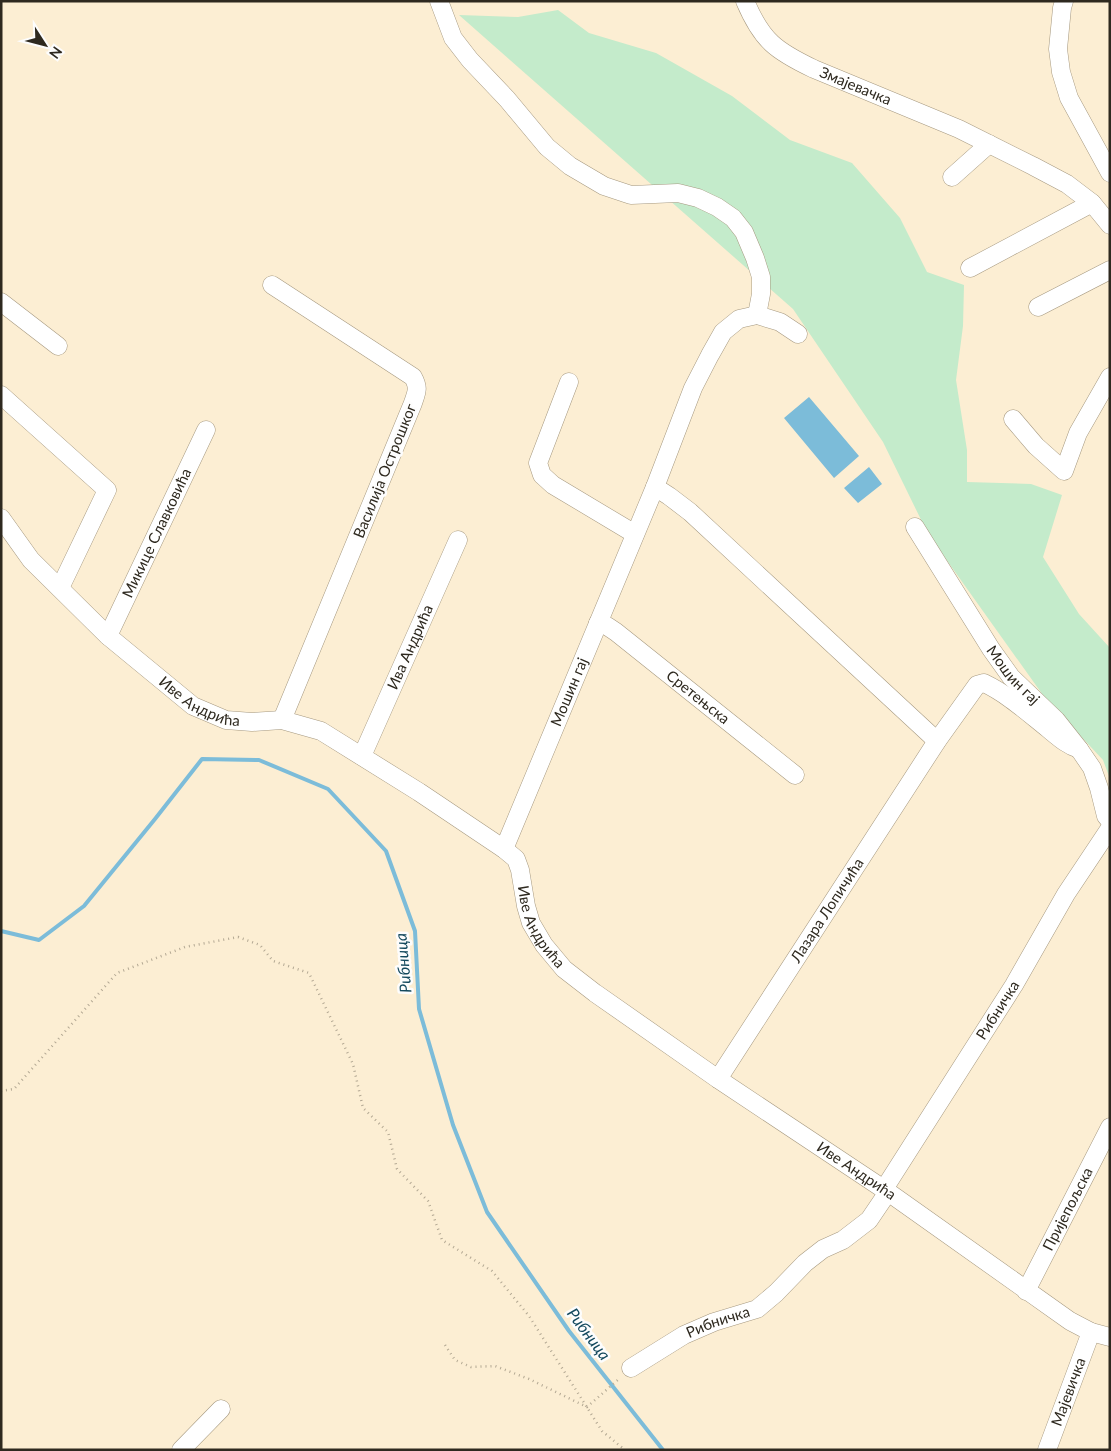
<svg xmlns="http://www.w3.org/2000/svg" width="1111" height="1451" font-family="Lato,sans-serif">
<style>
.green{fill:#c4ebcb}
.water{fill:#7cbcd9}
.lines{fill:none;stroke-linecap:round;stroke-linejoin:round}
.stream{stroke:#7cbcd9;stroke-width:4}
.minor-casing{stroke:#a69980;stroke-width:19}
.path{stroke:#b3a893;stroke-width:2.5;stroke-dasharray:1 4;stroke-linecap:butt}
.minor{stroke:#fff;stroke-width:18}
.labels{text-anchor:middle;stroke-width:5;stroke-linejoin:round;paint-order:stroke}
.street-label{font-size:15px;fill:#2e291f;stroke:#fdfdfd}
.water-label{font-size:16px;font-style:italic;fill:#14495d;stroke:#fdfdfd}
</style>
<rect width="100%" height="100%" fill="#fceed3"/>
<path class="green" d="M 558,10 L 589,33 L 656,53 L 732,96 L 790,140 L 852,163 L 900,218 L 927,272 L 964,285 L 963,326 L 956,380 L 967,450 L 967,482 L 1031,484 L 1062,495 L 1043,557 L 1079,614 L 1110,648 L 1110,779 L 1103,760 L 1045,698 L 928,534 L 883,442 L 793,309 L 459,15 L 518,17 Z"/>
<path class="water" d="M 809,397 L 859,456 L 834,478 L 784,418 Z
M 869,467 L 882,484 L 858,503 L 844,488 Z"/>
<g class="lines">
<path class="stream" d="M 1,931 L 39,940 L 84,906 L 155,819 L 202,759 L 259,760 L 328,789 L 386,851 L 415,931 L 419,1009 L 453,1125 L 487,1212 L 569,1331 L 663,1450"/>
<defs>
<g id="minor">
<path d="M 439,1 L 453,38 L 470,60 L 507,99 L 547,147 L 570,166 L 604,186 L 631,195 L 678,193 L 698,198 L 717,207 L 733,218 L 744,232 L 755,258 L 761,277 L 761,294 L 757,315"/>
<path id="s1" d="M 745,1 C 762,41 776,51 814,69 L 959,129 L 1033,166 L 1067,184 L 1092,203 L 1110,225"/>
<path d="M 1064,1 L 1062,8 L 1058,49 L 1061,72 L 1069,98 L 1110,173"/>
<path d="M 952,177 L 989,144"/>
<path d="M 970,268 L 1092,203"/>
<path d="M 272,285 L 413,377 C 419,388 417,391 413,403 L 282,720"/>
<path d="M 1,302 L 58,346"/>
<path d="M 1038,307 L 1110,270"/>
<path d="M 569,382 L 538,463 L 542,475 L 553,485 L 635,534"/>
<path d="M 1,395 L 107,490 L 60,588"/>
<path d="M 1013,419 L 1036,446 L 1064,471 L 1078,433 L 1110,377"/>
<path d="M 655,487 L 669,496 L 690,512 L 937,741"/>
<path id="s2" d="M 1,518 L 31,560 L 108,636 L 193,706 L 226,720 L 252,722 L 282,720 L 321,731 L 419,792 L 504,849 L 516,859 L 520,870 L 526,906 L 531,923 L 544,945 L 564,969 L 595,993 L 718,1079 L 888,1192 L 1070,1321 L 1091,1332 L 1110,1337"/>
<path id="s3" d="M 915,527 L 991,649 L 1011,677 L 1056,720 L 1079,749 L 1092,768 L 1099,788 L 1106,816 L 1110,821"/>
<path id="s4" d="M 598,623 L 607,626 L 616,632 L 795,775"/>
<path id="s5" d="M 108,636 L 206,430"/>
<path id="s6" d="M 362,756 L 458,540"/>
<path id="s7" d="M 504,849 L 655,487 L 693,388 L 710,355 L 723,332 L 739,319 L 757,315 L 780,322 L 798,334"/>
<path id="s8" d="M 718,1079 L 937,741 L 977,685 L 984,683 C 1007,694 1026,711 1046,727 C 1056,735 1066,745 1079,749"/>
<path id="s9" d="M 884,1189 L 1014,985 L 1066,894 L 1110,828"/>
<path id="s10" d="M 1026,1291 L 1110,1127"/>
<path id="s11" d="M 631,1368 L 684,1335 L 714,1322 L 757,1309 L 776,1293 L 805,1263 L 823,1249 L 843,1240 L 869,1220 L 888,1192"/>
<path d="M 181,1450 L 221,1409"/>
<path id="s12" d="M 1047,1450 L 1091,1332"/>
</g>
</defs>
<use href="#minor" class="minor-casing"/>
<path class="path" d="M 1,1091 L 14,1089 L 117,973 L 185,947 L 238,937 L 260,945 L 273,961 L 309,973 L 353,1064 L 363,1108 L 388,1132 L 397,1169 L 428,1201 L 442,1240 L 492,1271 L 529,1316 L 602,1431 L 625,1450
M 445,1345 L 455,1360 L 471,1367 L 495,1366 L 529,1379 L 587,1407 L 620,1378"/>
<use href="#minor" class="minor"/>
</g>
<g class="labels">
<g class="street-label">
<text dy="5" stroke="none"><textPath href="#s1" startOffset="145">Змајевачка</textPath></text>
<text transform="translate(385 471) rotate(-68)" y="5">Василија Острошког</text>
<text dy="5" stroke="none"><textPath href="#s5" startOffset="114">Микице Славковића</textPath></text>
<text dy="5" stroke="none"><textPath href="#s6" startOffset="119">Ива Андрића</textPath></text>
<text dy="5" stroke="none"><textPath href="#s3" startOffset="178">Мошин гај</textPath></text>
<text dy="5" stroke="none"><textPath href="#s7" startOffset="170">Мошин гај</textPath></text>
<text dy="5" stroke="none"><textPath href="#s4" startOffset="125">Сретењска</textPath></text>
<text dy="5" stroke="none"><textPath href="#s2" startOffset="274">Иве Андрића</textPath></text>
<text dy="5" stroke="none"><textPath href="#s8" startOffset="201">Лазара Лопичића</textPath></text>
<text dy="5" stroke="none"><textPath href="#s2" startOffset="709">Иве Андрића</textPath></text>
<text dy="5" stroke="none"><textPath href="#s9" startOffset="212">Рибничка</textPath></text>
<text dy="5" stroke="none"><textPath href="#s2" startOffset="1114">Иве Андрића</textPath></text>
<text dy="5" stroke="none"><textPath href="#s10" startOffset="92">Пријепољска</textPath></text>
<text dy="5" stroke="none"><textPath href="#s11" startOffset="99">Рибничка</textPath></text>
<text dy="5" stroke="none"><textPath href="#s12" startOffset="62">Мајевичка</textPath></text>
</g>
<g class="water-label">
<text transform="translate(403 963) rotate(-95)" y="6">Рибница</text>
<text transform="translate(589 1334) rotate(53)" y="6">Рибница</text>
</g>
</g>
<rect width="1111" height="1451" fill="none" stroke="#2e291f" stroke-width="5"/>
<g transform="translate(45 45) rotate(126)" stroke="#fdfdfd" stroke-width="4" paint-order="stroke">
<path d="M0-4L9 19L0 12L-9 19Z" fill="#2e291f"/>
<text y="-8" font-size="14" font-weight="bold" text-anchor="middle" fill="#2e291f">N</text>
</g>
</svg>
